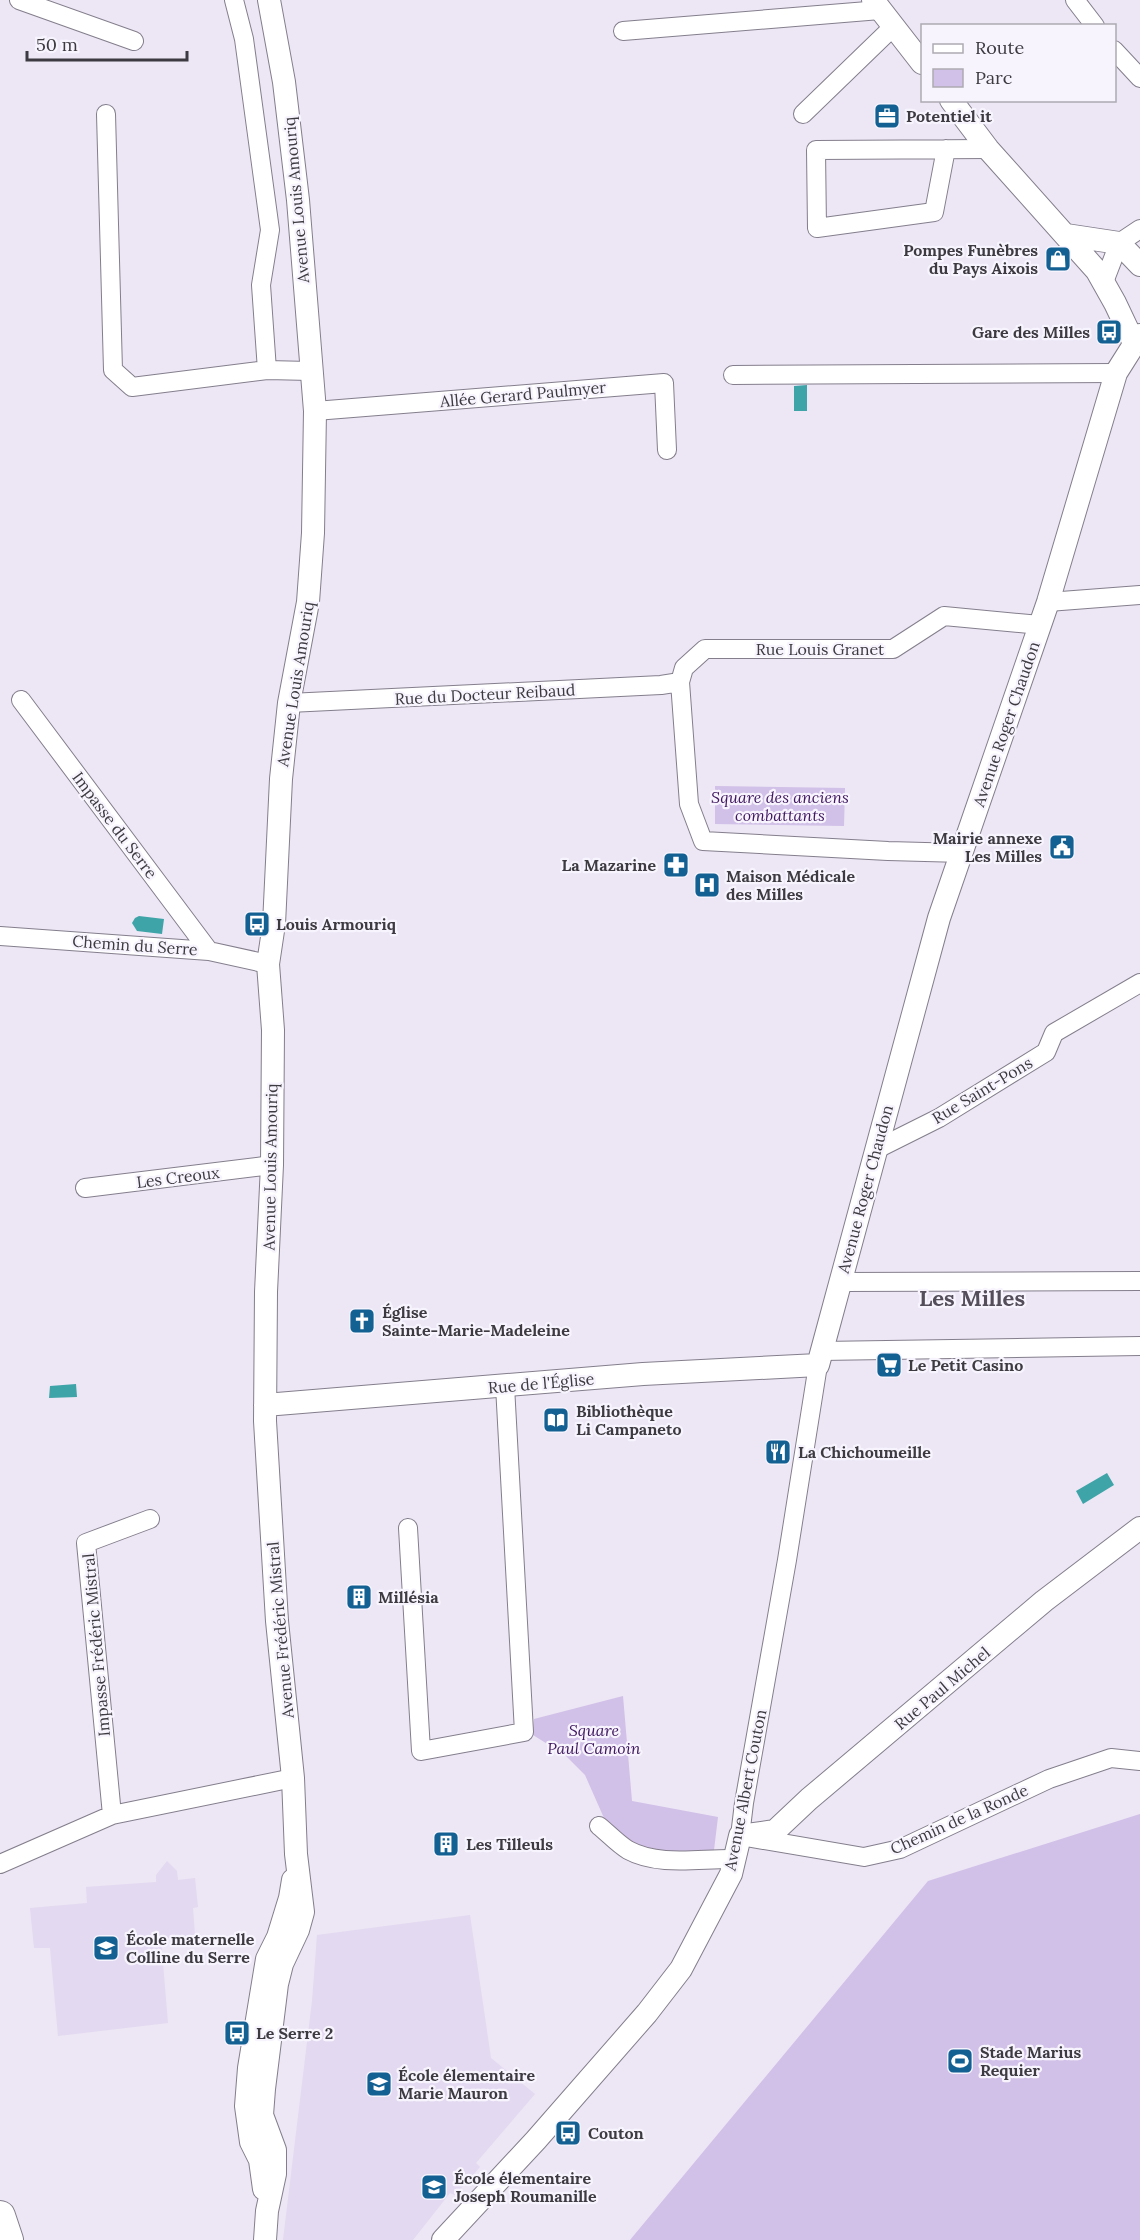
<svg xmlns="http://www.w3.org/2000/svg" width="1140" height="2240" font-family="Lora,serif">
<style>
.built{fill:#e3d9f0}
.green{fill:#d1c0e7}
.water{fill:#3fa4a7}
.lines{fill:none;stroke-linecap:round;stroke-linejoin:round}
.minor-casing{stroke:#847e8c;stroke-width:20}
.tertiary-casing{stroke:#847e8c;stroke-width:24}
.trunk-casing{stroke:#847e8c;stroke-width:32}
.minor{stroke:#fff;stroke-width:18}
.tertiary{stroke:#fff;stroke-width:22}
.trunk{stroke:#fff;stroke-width:30}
.labels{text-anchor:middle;stroke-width:4.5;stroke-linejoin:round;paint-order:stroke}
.poi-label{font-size:16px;font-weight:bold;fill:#3d3b41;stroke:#f8f4fe;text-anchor:start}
.street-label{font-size:16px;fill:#3d3b41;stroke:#f8f4fe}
.park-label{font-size:16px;font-style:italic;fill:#3e175f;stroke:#f8f4fe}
.district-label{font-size:22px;font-weight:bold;fill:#534e5a;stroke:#f8f4fe}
</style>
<rect width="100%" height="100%" fill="#ece6f5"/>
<path class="built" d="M 167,1861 L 177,1871 L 178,1880 L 195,1878 L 198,1907 L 193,1908 L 195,1936 L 161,1939 L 168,2023 L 58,2036 L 50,1948 L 34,1948 L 30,1908 L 87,1903 L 86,1887 L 156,1882 L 156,1875 Z
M 470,1915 L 491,2058 L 535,2094 L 476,2163 L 480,2167 L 455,2195 L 450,2193 L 413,2240 L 283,2240 L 312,2001 L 317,1935 Z"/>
<path class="green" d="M 715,786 L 845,788 L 844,826 L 715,824 Z
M 623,1696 L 632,1801 L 718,1817 L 714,1850 L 663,1852 L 631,1843 L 604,1818 L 585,1775 L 565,1755 L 533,1735 L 534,1719 Z
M 1140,1814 L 1140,2240 L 630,2240 L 928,1881 Z"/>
<path class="water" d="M 807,385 L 807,411 L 794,411 L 794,386 Z
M 139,916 L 164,919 L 162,934 L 137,931 L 132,923 L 135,918 Z
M 76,1384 L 77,1397 L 49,1398 L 50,1386 Z
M 1107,1473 L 1114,1485 L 1083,1504 L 1076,1491 Z"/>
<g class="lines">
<defs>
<path id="minor" d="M 19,0 L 134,41
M 234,0 L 244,39 L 270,230 L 261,285 L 267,370
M 1075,0 L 1095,26
M 623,31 L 880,10
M 1114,50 L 1140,78
M 106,114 L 113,370 L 132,387 L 267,370 L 310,371
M 803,114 L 894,26
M 946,149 L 934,212 L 817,228 L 816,150 L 988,149
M 1104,282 L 1119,243 L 1140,229
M 733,375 L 1116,373
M 315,411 L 664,383 L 667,450
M 1048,602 L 1140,595
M 21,700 L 209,951
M 289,703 L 661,685 L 680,682
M 962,853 L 888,851 L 703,841 L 689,804 L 680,682 L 684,668 L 705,649 L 893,649 L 944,616 L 1040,625
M 0,936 L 209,951 L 268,964
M 875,1150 L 939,1118 L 1046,1052 L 1054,1033 L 1140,983
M 85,1188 L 272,1165
M 840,1282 L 1140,1281
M 821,1351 L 1140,1346
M 818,1365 L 787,1560 L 744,1803 L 740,1836 L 864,1857 L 900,1849 L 1049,1779 L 1111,1758 L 1140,1761
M 408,1528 L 421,1751 L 524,1732 L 505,1386
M 112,1815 L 86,1543 L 150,1519
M 599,1826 C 609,1834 618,1844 628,1850 C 659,1867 701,1858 735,1859
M 0,1864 L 112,1815 L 293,1778"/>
<path id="tertiary" d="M 873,0 L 922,63
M 951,100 L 988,149 L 1097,271 L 1115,303 L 1134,343
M 1066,235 L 1119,243 L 1140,265
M 265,1405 L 643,1374 L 818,1365 L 939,918 L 1048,602 L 1116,373 L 1140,335
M 264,2189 L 260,2160 L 251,2142 L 246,2106 L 249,2068 L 267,1959 L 278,1937 L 290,1898 L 293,1880
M 265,2240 L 267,2211 L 275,2174 L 275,2150 L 262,2115 L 264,2089 L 277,1984 L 282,1964 L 298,1930 L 303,1912 L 296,1854 L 293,1778 L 277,1621 L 265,1421 L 266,1292 L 272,1165 L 273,1030 L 268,964 L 274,924 L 281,779 L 289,703 L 308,602 L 313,533 L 315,411 L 298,200 L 284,82 L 269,0
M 443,2240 L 536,2140 L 647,2013 L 681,1969 L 731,1874 L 740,1836 L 775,1831 L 809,1799 L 1044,1601 L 1140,1528"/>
<path id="trunk" d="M 0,2216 L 8,2240"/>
</defs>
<use href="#minor" class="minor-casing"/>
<use href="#tertiary" class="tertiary-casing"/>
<use href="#trunk" class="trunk-casing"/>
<use href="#minor" class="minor"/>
<use href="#tertiary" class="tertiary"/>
<use href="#trunk" class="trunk"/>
</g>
<defs>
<symbol id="office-square" viewBox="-11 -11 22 22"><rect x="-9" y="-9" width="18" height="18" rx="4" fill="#136093" stroke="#f8f4fe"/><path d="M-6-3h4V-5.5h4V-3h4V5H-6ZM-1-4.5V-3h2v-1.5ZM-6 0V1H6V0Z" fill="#fff"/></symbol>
<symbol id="shop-square" viewBox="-11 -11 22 22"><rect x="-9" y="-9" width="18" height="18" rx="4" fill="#136093" stroke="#f8f4fe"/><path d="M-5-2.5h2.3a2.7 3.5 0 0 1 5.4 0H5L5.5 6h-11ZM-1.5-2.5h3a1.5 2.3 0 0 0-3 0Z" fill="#fff"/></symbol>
<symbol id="bus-square" viewBox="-11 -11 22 22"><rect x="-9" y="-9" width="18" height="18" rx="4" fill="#136093" stroke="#f8f4fe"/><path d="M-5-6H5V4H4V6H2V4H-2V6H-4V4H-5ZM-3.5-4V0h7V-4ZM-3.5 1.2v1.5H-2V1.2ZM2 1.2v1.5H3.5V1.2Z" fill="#fff"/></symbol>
<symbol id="civic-square" viewBox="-11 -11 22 22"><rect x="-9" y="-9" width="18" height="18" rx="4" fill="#136093" stroke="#f8f4fe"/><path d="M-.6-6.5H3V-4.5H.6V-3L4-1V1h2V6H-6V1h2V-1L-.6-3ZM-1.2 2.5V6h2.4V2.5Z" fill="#fff"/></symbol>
<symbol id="pharmacy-square" viewBox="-11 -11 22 22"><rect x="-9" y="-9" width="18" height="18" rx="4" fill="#136093" stroke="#f8f4fe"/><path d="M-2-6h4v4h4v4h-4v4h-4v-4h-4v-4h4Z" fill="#fff"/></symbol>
<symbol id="hospital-square" viewBox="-11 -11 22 22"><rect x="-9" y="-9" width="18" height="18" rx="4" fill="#136093" stroke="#f8f4fe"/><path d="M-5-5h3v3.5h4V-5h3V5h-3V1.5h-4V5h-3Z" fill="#fff"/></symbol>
<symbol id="church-square" viewBox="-11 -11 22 22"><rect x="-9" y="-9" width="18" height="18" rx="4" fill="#136093" stroke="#f8f4fe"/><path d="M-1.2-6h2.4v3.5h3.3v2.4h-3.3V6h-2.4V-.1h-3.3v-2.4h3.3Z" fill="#fff"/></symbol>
<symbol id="supermarket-square" viewBox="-11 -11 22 22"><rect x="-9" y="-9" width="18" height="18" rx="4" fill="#136093" stroke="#f8f4fe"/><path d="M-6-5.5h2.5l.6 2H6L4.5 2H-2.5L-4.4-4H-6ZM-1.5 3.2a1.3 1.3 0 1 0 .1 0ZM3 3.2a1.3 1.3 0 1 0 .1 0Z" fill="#fff"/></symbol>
<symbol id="library-square" viewBox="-11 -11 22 22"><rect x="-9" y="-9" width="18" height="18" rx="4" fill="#136093" stroke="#f8f4fe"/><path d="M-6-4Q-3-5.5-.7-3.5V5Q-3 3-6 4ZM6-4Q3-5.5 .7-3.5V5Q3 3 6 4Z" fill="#fff"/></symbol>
<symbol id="restaurant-square" viewBox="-11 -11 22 22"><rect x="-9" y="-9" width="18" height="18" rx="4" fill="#136093" stroke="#f8f4fe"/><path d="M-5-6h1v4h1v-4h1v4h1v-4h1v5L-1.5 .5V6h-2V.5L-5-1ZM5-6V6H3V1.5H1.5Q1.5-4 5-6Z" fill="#fff"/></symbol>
<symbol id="building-square" viewBox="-11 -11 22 22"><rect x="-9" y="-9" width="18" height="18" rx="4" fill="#136093" stroke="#f8f4fe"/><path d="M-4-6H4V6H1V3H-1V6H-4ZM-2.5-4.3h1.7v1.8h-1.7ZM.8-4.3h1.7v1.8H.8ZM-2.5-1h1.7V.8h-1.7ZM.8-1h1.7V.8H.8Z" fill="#fff"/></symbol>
<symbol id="school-square" viewBox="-11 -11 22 22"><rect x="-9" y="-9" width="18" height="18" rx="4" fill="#136093" stroke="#f8f4fe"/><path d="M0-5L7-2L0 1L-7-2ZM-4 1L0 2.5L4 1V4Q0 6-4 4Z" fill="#fff"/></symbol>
<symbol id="stadium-square" viewBox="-11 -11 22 22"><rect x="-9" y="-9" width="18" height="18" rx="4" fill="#136093" stroke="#f8f4fe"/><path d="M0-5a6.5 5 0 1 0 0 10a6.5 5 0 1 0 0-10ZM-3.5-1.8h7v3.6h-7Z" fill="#fff"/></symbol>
</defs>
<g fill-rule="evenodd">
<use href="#office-square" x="872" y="101" width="30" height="30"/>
<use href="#shop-square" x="1043" y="244" width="30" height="30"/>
<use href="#bus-square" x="1094" y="317" width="30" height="30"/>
<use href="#civic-square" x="1047" y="832" width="30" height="30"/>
<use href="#pharmacy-square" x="661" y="850" width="30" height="30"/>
<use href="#hospital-square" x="692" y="870" width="30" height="30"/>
<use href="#bus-square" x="242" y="909" width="30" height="30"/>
<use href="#church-square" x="347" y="1306" width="30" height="30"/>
<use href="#supermarket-square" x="874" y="1350" width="30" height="30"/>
<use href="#library-square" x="541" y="1405" width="30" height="30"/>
<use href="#restaurant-square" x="763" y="1437" width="30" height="30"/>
<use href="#building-square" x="344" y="1582" width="30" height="30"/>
<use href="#building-square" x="431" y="1829" width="30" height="30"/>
<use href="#school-square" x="91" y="1933" width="30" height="30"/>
<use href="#bus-square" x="222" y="2018" width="30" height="30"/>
<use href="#stadium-square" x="945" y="2046" width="30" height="30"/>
<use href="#school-square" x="364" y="2069" width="30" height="30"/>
<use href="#bus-square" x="553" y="2118" width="30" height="30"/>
<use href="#school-square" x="419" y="2172" width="30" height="30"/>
</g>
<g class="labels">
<g class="poi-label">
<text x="906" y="122">Potentiel it</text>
<text x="1038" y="256" text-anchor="end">Pompes Funèbres<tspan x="1038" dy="18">du Pays Aixois</tspan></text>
<text x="1090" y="338" text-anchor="end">Gare des Milles</text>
<text x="1042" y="844" text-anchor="end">Mairie annexe<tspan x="1042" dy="18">Les Milles</tspan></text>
<text x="656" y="871" text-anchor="end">La Mazarine</text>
<text x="726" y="882">Maison Médicale<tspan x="726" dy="18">des Milles</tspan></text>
<text x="276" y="930">Louis Armouriq</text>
<text x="382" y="1318">Église<tspan x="382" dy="18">Sainte-Marie-Madeleine</tspan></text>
<text x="908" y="1371">Le Petit Casino</text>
<text x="576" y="1417">Bibliothèque<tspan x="576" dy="18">Li Campaneto</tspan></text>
<text x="798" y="1458">La Chichoumeille</text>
<text x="378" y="1603">Millésia</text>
<text x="466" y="1850">Les Tilleuls</text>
<text x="126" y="1945">École maternelle<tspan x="126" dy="18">Colline du Serre</tspan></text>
<text x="256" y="2039">Le Serre 2</text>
<text x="980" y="2058">Stade Marius<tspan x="980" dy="18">Requier</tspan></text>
<text x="398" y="2081">École élementaire<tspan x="398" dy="18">Marie Mauron</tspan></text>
<text x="588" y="2139">Couton</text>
<text x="454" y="2184">École élementaire<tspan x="454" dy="18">Joseph Roumanille</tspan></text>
</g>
<g class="street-label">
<text transform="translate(296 200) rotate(-95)" y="6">Avenue Louis Amouriq</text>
<text transform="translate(523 394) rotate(-5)" y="6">Allée Gerard Paulmyer</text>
<text x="820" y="655">Rue Louis Granet</text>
<text transform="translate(295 684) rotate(-81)" y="6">Avenue Louis Amouriq</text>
<text transform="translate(485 694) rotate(-3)" y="6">Rue du Docteur Reibaud</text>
<text transform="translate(1006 724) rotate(-71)" y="6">Avenue Roger Chaudon</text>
<text transform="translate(115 825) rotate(53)" y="6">Impasse du Serre</text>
<text transform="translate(135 945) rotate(4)" y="6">Chemin du Serre</text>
<text transform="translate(982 1090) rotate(-31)" y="6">Rue Saint-Pons</text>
<text transform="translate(270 1167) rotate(-89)" y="6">Avenue Louis Amouriq</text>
<text transform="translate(178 1177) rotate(-7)" y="6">Les Creoux</text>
<text transform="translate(865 1189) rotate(-75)" y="6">Avenue Roger Chaudon</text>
<text transform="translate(541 1383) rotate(-5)" y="6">Rue de l'Église</text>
<text transform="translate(280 1630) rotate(-95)" y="6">Avenue Frédéric Mistral</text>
<text transform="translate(96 1645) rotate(-95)" y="6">Impasse Frédéric Mistral</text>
<text transform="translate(942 1688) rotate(-40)" y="6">Rue Paul Michel</text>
<text transform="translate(745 1790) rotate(-79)" y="6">Avenue Albert Couton</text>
<text transform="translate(959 1819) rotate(-24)" y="6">Chemin de la Ronde</text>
</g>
<g class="park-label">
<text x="780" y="803">Square des anciens<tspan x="780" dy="18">combattants</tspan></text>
<text x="594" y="1736">Square<tspan x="594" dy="18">Paul Camoin</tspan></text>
</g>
<g class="district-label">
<text x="972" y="1306">Les Milles</text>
</g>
</g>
<rect x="921" y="24" width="195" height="78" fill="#f8f4fe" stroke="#adaab2" stroke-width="1.5"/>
<rect x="933" y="44" width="30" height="9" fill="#ffffff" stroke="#adaab2" stroke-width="1.5"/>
<text x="975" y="54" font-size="18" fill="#3d3b41">Route</text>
<rect x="933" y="69" width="30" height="18" fill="#d1c0e7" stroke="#adaab2" stroke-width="1.5"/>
<text x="975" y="84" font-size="18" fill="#3d3b41">Parc</text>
<path d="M27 51v9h160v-9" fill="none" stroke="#3d3b41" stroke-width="3"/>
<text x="36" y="51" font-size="18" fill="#3d3b41" stroke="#f8f4fe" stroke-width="4.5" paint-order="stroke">50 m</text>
</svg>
